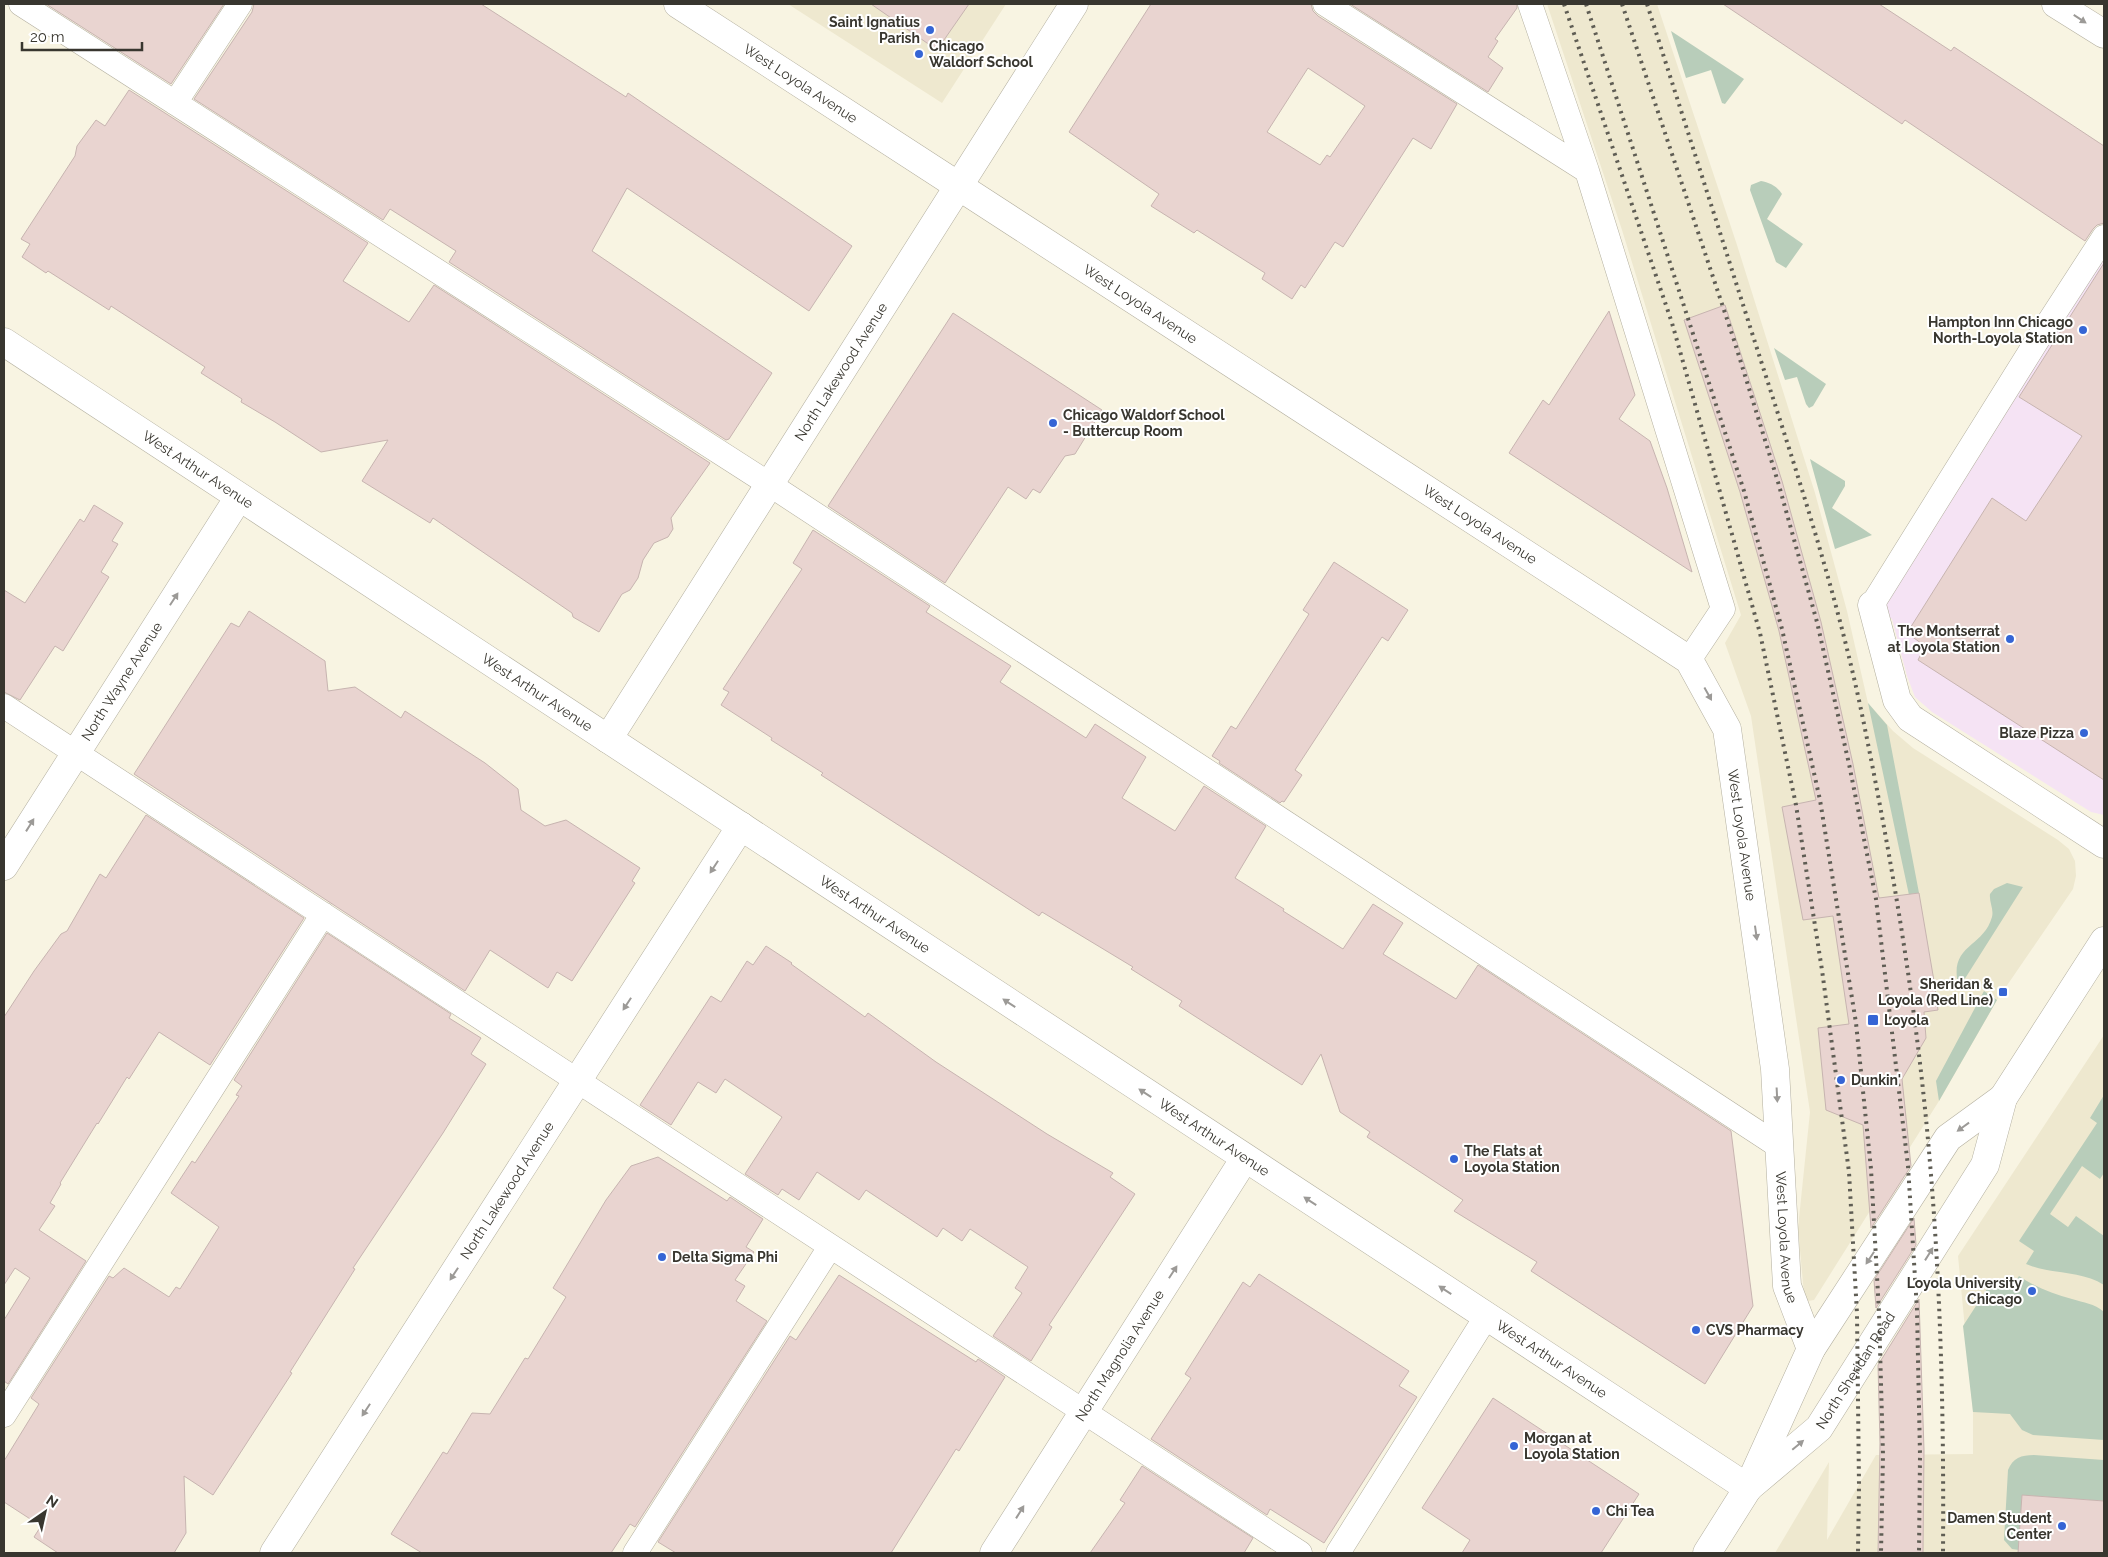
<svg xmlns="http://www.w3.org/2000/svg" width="2108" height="1557" font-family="Raleway,sans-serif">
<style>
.commercial{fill:#f5e3f4}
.built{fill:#eee8cf}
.green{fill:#b8cdba}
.building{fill:#e9d4d0;stroke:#c7b4b0;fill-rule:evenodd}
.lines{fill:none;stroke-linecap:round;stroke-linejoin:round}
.service-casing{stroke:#b3af9f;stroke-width:25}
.minor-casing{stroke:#b3af9f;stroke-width:29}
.secondary-casing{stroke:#b3af9f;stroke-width:29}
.service{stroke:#fff;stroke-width:24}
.minor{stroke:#fff;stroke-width:28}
.secondary{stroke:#fff;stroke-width:28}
.rail{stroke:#5f5d54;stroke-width:4;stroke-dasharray:2.5 5;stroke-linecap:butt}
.oneway{fill:#9c9a97}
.poi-dot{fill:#3565d5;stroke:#fff;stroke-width:2}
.labels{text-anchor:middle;stroke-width:4;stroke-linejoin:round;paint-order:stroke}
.poi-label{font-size:14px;font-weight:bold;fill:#38362f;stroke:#fff;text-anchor:start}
.street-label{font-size:14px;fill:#38362f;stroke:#fff}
</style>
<rect width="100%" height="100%" fill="#f8f4e2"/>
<path class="commercial" d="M 2104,237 L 2104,815 L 2091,812 L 1932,712 L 1915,697 L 1907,676 L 1892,619 L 1872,605 Z"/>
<path class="built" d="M 788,4 L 1006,4 L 942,103 Z
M 1547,4 L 1657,4 L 1737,245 L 1815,493 L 1847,611 L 1868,703 L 1893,731 L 1913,748 L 2058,840 L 2069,849 L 2075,861 L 2076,876 L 2073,889 L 1997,1000 L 1939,1101 L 1814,1300 L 1808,1301 L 1804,1294 L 1798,1228 L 1810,1112 L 1751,716 L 1725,643 L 1741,615 L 1622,230 Z
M 2104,1035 L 2104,1553 L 1775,1553 L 1829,1462 L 1827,1540 L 1876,1455 L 1973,1454 L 1973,1412 L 1958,1256 Z"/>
<path class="green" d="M 1671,31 L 1744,79 L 1725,104 L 1722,103 L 1711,70 L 1686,78 Z
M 1761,181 C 1769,182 1778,187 1782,194 L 1767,219 L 1803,244 L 1786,268 L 1776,262 L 1750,190 L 1751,185 Z
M 1774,348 L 1826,384 L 1813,406 L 1809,408 L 1806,404 L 1797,377 L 1785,380 Z
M 1810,459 L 1845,481 L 1845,486 L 1832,508 L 1872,535 L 1835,549 Z
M 1868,703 L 1887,725 L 1919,893 L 1909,895 Z
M 2007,883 L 2023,887 L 1959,988 C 1947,944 1983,949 1992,917 C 1994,909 1989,902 1990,894 L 1994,889 Z
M 1984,991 L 1997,1000 L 1939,1101 L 1936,1081 Z
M 2104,1095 L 2104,1173 L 2100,1179 L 2082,1166 L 2050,1214 L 2068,1227 L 2076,1216 L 2104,1236 L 2104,1285 C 2081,1270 2052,1275 2026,1264 L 2034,1251 L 2019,1241 L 2097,1123 L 2090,1118 Z
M 2019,1276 C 2035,1287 2053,1294 2072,1299 C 2084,1303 2094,1303 2104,1312 L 2104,1440 L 2033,1435 L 2022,1430 L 2010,1414 L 1973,1412 L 1963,1326 L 1994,1278 L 2010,1289 Z
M 2034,1455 L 2104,1460 L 2104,1501 L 2022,1495 L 2019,1550 L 2012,1549 L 2004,1540 L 2008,1470 C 2013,1458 2021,1455 2034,1455 Z"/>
<path class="building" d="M 46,4 L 224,4 L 171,84 Z
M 254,4 L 481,4 L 626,97 L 628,93 L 852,246 L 809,311 L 627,188 L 592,251 L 772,373 L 729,439 L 726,440 L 449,262 L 456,251 L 390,209 L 383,220 L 194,99 L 252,12 Z
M 871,4 L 969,4 L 937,50 Z
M 1151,4 L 1311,4 L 1313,11 L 1318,16 L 1457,104 L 1431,149 L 1413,138 L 1343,247 L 1335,242 L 1305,288 L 1301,285 L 1292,299 L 1262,279 L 1265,273 L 1197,230 L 1194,233 L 1151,206 L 1159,194 L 1069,132 ZM 1308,68 L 1365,106 L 1330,157 L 1327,155 L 1320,165 L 1267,132 Z
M 1350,4 L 1517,4 L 1517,8 L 1495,39 L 1498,41 L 1488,57 L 1503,68 L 1488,92 Z
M 1723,4 L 1879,4 L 1951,51 L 1954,47 L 2104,146 L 2104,223 L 2097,225 L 2093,229 L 2085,241 L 1905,120 L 1902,124 Z
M 129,90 L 368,243 L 343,281 L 409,322 L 434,285 L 710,463 L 671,518 L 673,529 L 668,537 L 654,543 L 643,560 L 638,578 L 630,590 L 622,594 L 599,632 L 573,617 L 572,613 L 433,518 L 430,523 L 362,481 L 388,440 L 321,452 L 275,422 L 241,402 L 242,399 L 201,373 L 205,367 L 111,306 L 109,310 L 48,271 L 46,273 L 22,257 L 30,244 L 21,239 L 75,156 L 77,146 L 96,120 L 105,126 Z
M 2104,263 L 2104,780 L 1918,660 L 1925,646 L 1907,633 L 1992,498 L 2026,521 L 2082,436 L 2019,397 Z
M 1725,305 L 1782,481 L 1821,622 L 1853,764 L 1879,898 L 1919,893 L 1934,981 L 1938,1010 L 1924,1012 L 1926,1038 L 1902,1079 L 1911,1166 L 1871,1228 L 1863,1125 L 1826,1110 L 1818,1028 L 1849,1024 L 1833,916 L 1803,920 L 1782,807 L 1816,800 L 1779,631 L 1740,492 L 1684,320 Z
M 1609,311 L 1635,395 L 1619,419 L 1650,441 L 1667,488 L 1692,572 L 1509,453 L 1543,400 L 1549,405 Z
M 953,313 L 1102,410 L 1075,454 L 1065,456 L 1040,493 L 1033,489 L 1026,499 L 1008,487 L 945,583 L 828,506 Z
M 94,505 L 123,523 L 112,541 L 118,544 L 101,572 L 109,577 L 63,651 L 55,646 L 20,700 L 4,692 L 4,590 L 25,603 L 80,519 L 84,522 Z
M 813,530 L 930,606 L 926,612 L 1011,666 L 1000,682 L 1086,738 L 1095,724 L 1146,757 L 1122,798 L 1175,831 L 1204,786 L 1266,826 L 1235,878 L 1284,909 L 1283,911 L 1343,949 L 1373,904 L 1403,923 L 1383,954 L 1456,999 L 1478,965 L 1731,1131 L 1753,1306 L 1705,1384 L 1531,1271 L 1537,1262 L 1454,1211 L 1463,1200 L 1367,1137 L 1370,1132 L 1340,1112 L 1321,1054 L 1302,1085 L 1179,1006 L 1182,1001 L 1131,969 L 1133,967 L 1042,912 L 1039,916 L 821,775 L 823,773 L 771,740 L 772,738 L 721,705 L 729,692 L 723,689 L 802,569 L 793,563 Z
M 1334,562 L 1408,610 L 1388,641 L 1382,637 L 1295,770 L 1302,775 L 1284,802 L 1282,801 L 1280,803 L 1219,763 L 1220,761 L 1212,756 L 1231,726 L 1236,729 L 1309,614 L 1303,610 Z
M 249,611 L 325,661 L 328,691 L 355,687 L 401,718 L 405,711 L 485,763 L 518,789 L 521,810 L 545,826 L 566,820 L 640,868 L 632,881 L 635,883 L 572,981 L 557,972 L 548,988 L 490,950 L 465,991 L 134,774 L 231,623 L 239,627 Z
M 146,815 L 304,918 L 210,1065 L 159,1032 L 129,1079 L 127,1077 L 98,1124 L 97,1123 L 60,1183 L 61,1184 L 50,1203 L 55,1206 L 39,1230 L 86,1261 L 8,1384 L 4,1381 L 4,1320 L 30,1278 L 15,1268 L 4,1285 L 4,1017 L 34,971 L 61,934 L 67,931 L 100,874 L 106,878 Z
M 327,933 L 451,1014 L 449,1018 L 481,1038 L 471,1054 L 486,1064 L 443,1133 L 353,1268 L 355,1269 L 290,1372 L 292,1373 L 213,1495 L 184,1476 L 186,1533 L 174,1553 L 58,1553 L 34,1537 L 41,1526 L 4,1502 L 4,1461 L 39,1404 L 31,1398 L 109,1276 L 113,1278 L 124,1268 L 169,1297 L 176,1287 L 180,1289 L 219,1227 L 171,1193 L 192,1161 L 195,1163 L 239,1096 L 236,1095 L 242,1086 L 234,1080 Z
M 766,946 L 792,963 L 791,964 L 865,1017 L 868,1013 L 936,1062 L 1047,1134 L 1113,1173 L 1110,1177 L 1135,1194 L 1049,1325 L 1052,1327 L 1031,1361 L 993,1336 L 1022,1293 L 1015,1288 L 1028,1267 L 970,1229 L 962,1241 L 943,1228 L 937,1237 L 866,1190 L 859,1200 L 817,1172 L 799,1200 L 782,1189 L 778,1195 L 745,1174 L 782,1117 L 725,1079 L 716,1093 L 698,1082 L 671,1125 L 640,1105 L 711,996 L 721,1002 L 747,961 L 753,965 Z
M 658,1157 L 727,1201 L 730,1197 L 763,1219 L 746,1247 L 754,1252 L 735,1280 L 745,1286 L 736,1301 L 767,1321 L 635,1527 L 630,1524 L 611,1553 L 422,1553 L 391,1534 L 443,1452 L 447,1454 L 472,1413 L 490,1414 L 525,1358 L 528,1359 L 566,1297 L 553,1288 L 606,1200 L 631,1166 Z
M 1914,1218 L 1916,1245 L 1876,1308 L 1874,1280 Z
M 1259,1274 L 1409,1371 L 1399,1386 L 1417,1397 L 1324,1543 L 1270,1509 L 1267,1515 L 1151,1439 L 1191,1378 L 1185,1374 L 1243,1282 L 1250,1287 Z
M 839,1275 L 976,1362 L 978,1359 L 1005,1377 L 959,1451 L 956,1449 L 891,1553 L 676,1553 L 658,1542 L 790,1336 L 796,1340 Z
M 1919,1299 L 1924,1450 L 1923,1553 L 1878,1553 L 1880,1443 L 1878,1365 Z
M 1493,1398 L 1639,1494 L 1601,1553 L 1462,1553 L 1470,1540 L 1422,1508 Z
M 1142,1466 L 1253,1538 L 1244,1553 L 1090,1553 L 1125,1503 L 1120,1500 Z
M 2022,1495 L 2104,1501 L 2104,1553 L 2018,1553 Z"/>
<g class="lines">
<defs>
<path id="service" d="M 21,4 L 769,484 L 1780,1147
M 1325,4 L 1587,171
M 1530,4 L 1587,171 L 1723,609 L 1689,660
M 175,103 L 240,4
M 1872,605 L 2043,331 L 2104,237
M 4,706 L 1300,1553
M 4,1415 L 323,914
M 635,1553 L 830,1247
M 1338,1553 L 1486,1317"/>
<g id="minor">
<path id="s1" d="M 678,4 L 1689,660 L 1727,729 L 1775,1069 L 1787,1286 L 1811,1349"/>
<path d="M 2056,4 L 2104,34"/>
<path id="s2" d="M 4,342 L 1748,1488"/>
<path d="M 1872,605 L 1897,700 L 1910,718 L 2104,844"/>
<path id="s3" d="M 608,739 L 1074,4"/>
<path id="s4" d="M 4,866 L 239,497"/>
<path id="s5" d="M 274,1553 L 741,826"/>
<path id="s6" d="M 994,1553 L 1245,1158"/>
</g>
<g id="secondary">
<path id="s7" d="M 1748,1488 L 1819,1428 L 1985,1165 L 2003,1098 L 2104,941"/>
<path d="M 1707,1553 L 1748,1488 L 1811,1349 L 1948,1138 L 2003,1098"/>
</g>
</defs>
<use href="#service" class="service-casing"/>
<use href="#minor" class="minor-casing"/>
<use href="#secondary" class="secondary-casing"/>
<use href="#service" class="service"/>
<use href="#minor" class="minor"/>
<use href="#secondary" class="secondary"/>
<path class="rail" d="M 1564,4 L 1672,323 L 1760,633 L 1796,805 L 1822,970 L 1849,1172 L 1857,1314 L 1859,1486 L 1858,1553
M 1586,4 L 1744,491 L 1782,629 L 1820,800 L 1856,1023 L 1871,1169 L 1879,1312 L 1883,1455 L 1881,1553
M 1622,4 L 1734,340 L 1778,482 L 1817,622 L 1849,764 L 1876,899 L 1908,1166 L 1917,1310 L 1920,1455 L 1919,1553
M 1647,4 C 1685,123 1723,242 1761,361 C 1800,482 1840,604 1865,729 C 1894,872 1918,1017 1930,1163 C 1941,1293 1944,1423 1943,1553"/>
</g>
<defs><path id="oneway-solid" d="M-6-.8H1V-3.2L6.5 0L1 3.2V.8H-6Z" transform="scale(1.25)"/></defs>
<g class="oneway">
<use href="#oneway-solid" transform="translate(2080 19) rotate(33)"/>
<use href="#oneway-solid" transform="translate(174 599) rotate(-57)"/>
<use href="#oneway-solid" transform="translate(1708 694) rotate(61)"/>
<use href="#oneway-solid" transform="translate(30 825) rotate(-58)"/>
<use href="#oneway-solid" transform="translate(714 867) rotate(123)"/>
<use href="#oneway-solid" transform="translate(1756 933) rotate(82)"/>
<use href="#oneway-solid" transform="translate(1009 1003) rotate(-147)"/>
<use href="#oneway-solid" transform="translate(627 1004) rotate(123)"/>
<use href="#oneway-solid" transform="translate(1145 1093) rotate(-147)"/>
<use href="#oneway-solid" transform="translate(1777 1095) rotate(87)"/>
<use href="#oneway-solid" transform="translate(1963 1127) rotate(144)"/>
<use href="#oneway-solid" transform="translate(1310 1201) rotate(-147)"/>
<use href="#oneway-solid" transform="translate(1929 1254) rotate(-58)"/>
<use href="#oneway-solid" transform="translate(1870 1258) rotate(123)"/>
<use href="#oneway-solid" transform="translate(1173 1272) rotate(-57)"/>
<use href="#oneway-solid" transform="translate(454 1274) rotate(123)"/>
<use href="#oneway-solid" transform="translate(1445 1290) rotate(-147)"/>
<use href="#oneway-solid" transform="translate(366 1410) rotate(123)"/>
<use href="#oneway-solid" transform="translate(1798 1445) rotate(-40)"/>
<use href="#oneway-solid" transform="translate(1020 1512) rotate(-58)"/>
</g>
<g class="poi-dot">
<circle cx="930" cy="30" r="5"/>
<circle cx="919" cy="54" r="5"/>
<circle cx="2083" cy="330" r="5"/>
<circle cx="1053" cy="423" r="5"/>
<circle cx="2010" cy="639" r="5"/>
<circle cx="2084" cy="733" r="5"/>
<rect x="1998" y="987" width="10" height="10" rx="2.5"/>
<rect x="1867" y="1014" width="12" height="12" rx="2.5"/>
<circle cx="1841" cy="1080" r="5"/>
<circle cx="1454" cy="1159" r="5"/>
<circle cx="662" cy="1257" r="5"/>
<circle cx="2032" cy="1291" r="5"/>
<circle cx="1696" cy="1330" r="5"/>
<circle cx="1514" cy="1446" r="5"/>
<circle cx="1596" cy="1511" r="5"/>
<circle cx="2062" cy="1526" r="5"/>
</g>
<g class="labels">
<g class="poi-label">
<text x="920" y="27" text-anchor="end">Saint Ignatius<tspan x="920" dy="16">Parish</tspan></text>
<text x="929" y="51">Chicago<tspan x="929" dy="16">Waldorf School</tspan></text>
<text x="2073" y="327" text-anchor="end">Hampton Inn Chicago<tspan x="2073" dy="16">North-Loyola Station</tspan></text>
<text x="1063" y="420">Chicago Waldorf School<tspan x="1063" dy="16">- Buttercup Room</tspan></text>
<text x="2000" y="636" text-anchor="end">The Montserrat<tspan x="2000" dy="16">at Loyola Station</tspan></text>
<text x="2074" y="738" text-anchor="end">Blaze Pizza</text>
<text x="1993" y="989" text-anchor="end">Sheridan &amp;<tspan x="1993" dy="16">Loyola (Red Line)</tspan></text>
<text x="1884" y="1025">Loyola</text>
<text x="1851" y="1085">Dunkin'</text>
<text x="1464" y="1156">The Flats at<tspan x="1464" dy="16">Loyola Station</tspan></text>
<text x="672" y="1262">Delta Sigma Phi</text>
<text x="2022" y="1288" text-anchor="end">Loyola University<tspan x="2022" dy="16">Chicago</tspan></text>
<text x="1706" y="1335">CVS Pharmacy</text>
<text x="1524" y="1443">Morgan at<tspan x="1524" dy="16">Loyola Station</tspan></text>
<text x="1606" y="1516">Chi Tea</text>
<text x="2052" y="1523" text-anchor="end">Damen Student<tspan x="2052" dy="16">Center</tspan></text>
</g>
<g class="street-label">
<text dy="5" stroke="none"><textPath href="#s1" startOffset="146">West Loyola Avenue</textPath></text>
<text dy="5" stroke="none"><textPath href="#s1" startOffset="551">West Loyola Avenue</textPath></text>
<text dy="5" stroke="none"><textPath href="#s3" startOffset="435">North Lakewood Avenue</textPath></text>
<text dy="5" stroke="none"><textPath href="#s2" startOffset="232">West Arthur Avenue</textPath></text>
<text dy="5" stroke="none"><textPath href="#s1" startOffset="956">West Loyola Avenue</textPath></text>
<text dy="5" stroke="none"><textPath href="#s4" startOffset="219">North Wayne Avenue</textPath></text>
<text dy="5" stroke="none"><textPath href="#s2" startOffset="638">West Arthur Avenue</textPath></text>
<text dy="5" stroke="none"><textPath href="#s1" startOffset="1391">West Loyola Avenue</textPath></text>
<text dy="5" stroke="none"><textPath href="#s2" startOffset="1042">West Arthur Avenue</textPath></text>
<text dy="5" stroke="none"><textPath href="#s2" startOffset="1448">West Arthur Avenue</textPath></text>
<text dy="5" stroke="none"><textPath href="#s5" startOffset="431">North Lakewood Avenue</textPath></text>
<text dy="5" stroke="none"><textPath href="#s1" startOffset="1796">West Loyola Avenue</textPath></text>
<text dy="5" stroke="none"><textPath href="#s6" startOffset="234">North Magnolia Avenue</textPath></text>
<text dy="5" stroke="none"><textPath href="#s2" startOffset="1852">West Arthur Avenue</textPath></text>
<text dy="5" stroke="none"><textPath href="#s7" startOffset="161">North Sheridan Road</textPath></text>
</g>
</g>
<rect width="2108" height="1557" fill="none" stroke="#38362f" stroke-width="10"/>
<g transform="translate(45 1512) rotate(34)" stroke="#ffffff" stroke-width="4" paint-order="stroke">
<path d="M0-4L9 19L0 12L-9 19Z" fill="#38362f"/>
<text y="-8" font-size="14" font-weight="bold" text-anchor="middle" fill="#38362f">N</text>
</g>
<path d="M22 42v8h120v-8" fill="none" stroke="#38362f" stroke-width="2.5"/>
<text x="30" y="42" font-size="15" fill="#38362f" stroke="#ffffff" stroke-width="4" paint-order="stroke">20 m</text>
</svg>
